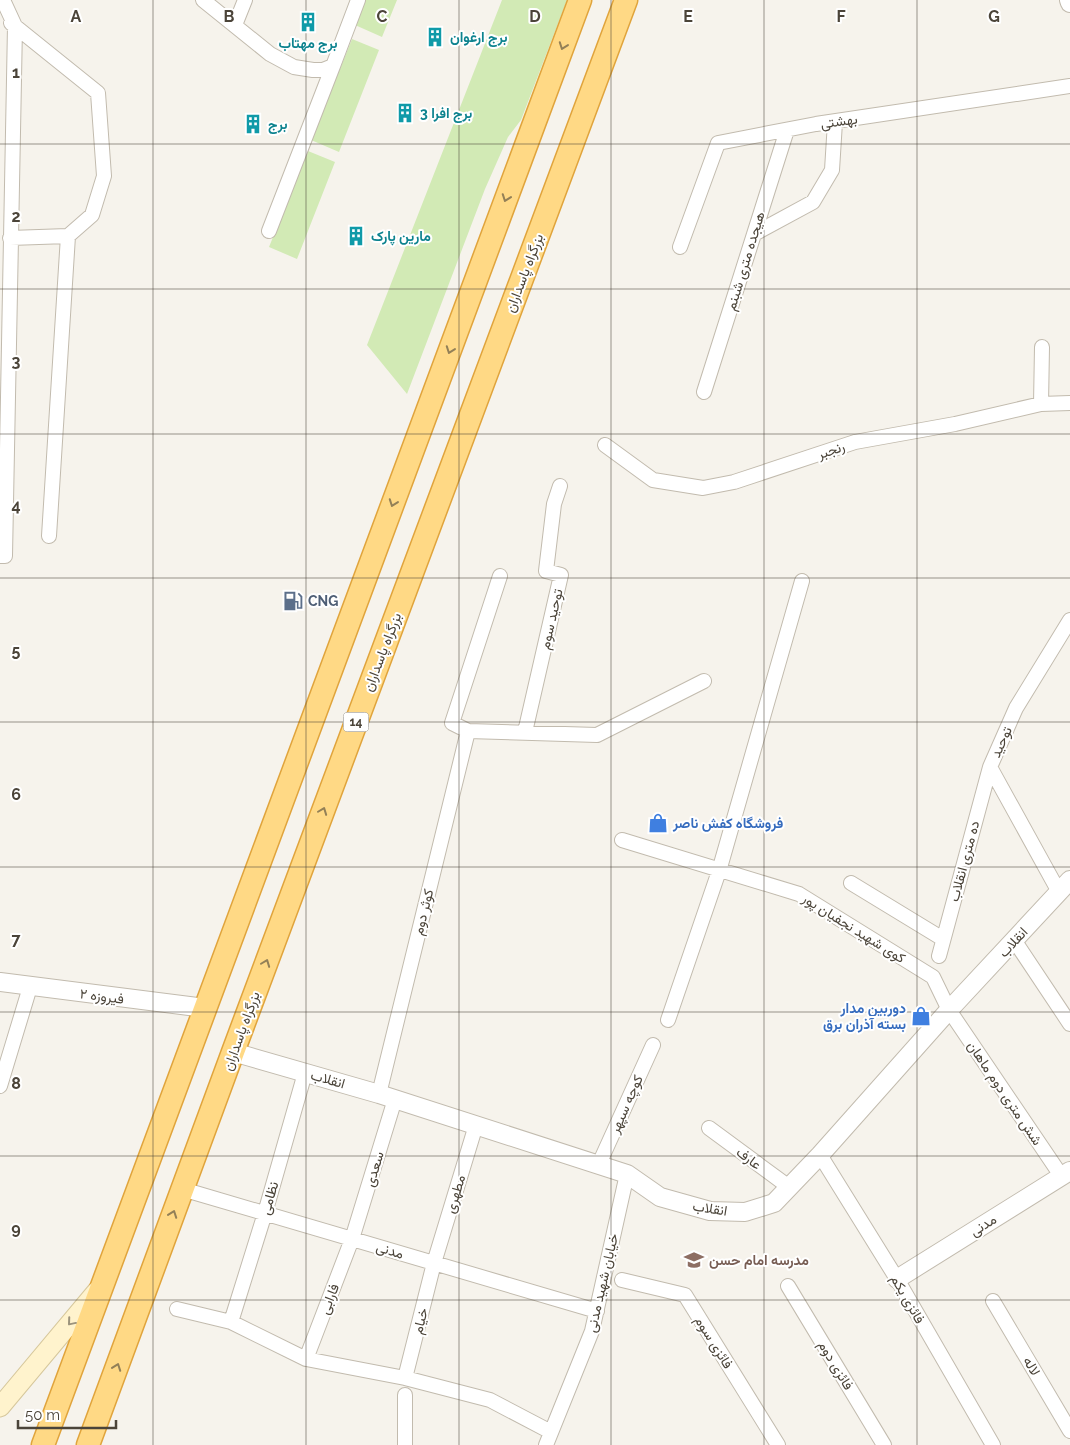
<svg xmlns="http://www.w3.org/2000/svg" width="1070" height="1445" font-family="Raleway,Vazirmatn,sans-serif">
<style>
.green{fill:#d2eab5}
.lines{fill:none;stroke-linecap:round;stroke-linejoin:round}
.minor-casing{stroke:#c2bbae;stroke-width:16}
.tertiary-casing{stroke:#c2bbae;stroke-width:20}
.secondary-casing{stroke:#d6c79b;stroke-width:21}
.trunk-casing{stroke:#e0a43c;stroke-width:25}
.minor{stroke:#fff;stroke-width:14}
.tertiary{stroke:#fff;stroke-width:18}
.secondary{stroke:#fff3cd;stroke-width:19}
.trunk{stroke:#ffd985;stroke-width:22}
.oneway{stroke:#938057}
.oneway2{stroke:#9c937c}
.grid{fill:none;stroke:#4b4439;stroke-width:1;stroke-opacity:0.55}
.labels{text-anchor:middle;stroke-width:4;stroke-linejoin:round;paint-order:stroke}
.shield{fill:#fff;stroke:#817c74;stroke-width:1}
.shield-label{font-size:12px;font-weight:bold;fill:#4b4439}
.culture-label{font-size:14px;font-weight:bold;fill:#0d838f;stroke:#fff;text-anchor:start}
.street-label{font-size:14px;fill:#4b4439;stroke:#fff}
.service-label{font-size:14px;font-weight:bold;fill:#4e5e75;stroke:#fff;text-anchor:start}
.shop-label{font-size:14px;font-weight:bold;fill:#366cbe;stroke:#fff;text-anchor:start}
.education-label{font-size:14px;font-weight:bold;fill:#785e54;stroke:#fff;text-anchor:start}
.grid-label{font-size:16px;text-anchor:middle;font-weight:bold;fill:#4b4439;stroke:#fff;stroke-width:4;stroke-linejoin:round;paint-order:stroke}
</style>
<rect width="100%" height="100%" fill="#f6f3ec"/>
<path class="green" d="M 365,0 L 397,0 L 382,37 L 355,25 Z
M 502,0 L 567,0 L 521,120 L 508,137 L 485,189 L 407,394 L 367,345 Z
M 352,39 L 379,50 L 339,152 L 311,140 Z
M 308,151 L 335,162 L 297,259 L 269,247 Z"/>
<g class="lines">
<defs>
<path id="minor" d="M 203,0 L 270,54 L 294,67 L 313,70 L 323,70 L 333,66 L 358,0
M 235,25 L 245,0
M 269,231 L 333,66
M 754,234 L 813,202 L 832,170 L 835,122
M 10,238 L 68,236 L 92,215 L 104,176 L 98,93 L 11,23
M 680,247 L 718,143 L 816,124 L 1070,86
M 704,392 L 787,130
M 1041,404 L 1042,347
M 605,445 L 653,480 L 703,488 L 734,482 L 855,442 L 955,424 L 1041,404 L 1070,403
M 49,536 L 68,236
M 0,556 L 5,556 L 15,26 L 3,0
M 500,576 L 452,723 L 468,731 L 597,735 L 704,681
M 525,732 L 561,575 L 546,571 L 554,504 L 560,486
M 622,840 L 799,894 L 933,977 L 949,1010 L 1062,1177
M 851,883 L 943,939
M 1059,892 L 990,767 L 1016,708 L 1070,620
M 1014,940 L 1070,1024
M 939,956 L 990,767
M 668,1020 L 719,871 L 802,581
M 0,1086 L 30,987
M 379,1094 L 468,731
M 709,1128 L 789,1187
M 820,1155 L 897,1279 L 993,1445
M 599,1164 L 653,1045
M 182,1189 L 597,1311
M 622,1280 L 685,1295 L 778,1445
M 788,1286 L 884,1445
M 993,1301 L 1070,1431
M 177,1309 L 231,1322 L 306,1359 L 405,1378 L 490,1400 L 551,1432
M 231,1322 L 265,1213 L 305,1073
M 306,1359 L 352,1239 L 395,1099
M 405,1378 L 434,1263 L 476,1125
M 405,1445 L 405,1395
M 546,1445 L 592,1331 L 627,1174"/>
<path id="tertiary" d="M 1069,0 L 1070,3
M 0,982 L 205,1008
M 233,1052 L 379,1094 L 627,1174 L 660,1197 L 710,1211 L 745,1212 L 774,1203 L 820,1155 L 949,1010 L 1070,880
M 897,1279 L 1070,1171"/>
<path id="secondary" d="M 0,1407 L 97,1291"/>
<path id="trunk" d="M 43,1445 L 580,0
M 88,1445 L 233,1052 L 626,0"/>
</defs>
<use href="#minor" class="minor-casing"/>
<use href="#tertiary" class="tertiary-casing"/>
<use href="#secondary" class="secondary-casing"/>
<use href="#trunk" class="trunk-casing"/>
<use href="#minor" class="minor"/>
<use href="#tertiary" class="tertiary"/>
<use href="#secondary" class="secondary"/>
<use href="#trunk" class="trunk"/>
</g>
<defs><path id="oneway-chevron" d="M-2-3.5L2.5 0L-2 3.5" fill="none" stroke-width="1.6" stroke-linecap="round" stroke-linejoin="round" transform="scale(1.25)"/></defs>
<g class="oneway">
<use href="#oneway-chevron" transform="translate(563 46) rotate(110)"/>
<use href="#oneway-chevron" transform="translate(506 198) rotate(110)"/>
<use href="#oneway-chevron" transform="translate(450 350) rotate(110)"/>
<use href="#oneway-chevron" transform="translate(393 503) rotate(110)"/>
<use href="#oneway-chevron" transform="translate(323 811) rotate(-69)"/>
<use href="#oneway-chevron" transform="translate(266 963) rotate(-69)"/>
<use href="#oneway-chevron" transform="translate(173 1214) rotate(-70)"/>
<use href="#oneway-chevron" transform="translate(117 1367) rotate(-70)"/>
</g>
<use class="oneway2" href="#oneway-chevron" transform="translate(71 1322) rotate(130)"/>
<path class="grid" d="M 153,0 L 153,1445M 306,0 L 306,1445M 459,0 L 459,1445M 611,0 L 611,1445M 764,0 L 764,1445M 917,0 L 917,1445M 0,144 L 1070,144M 0,289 L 1070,289M 0,434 L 1070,434M 0,578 L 1070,578M 0,722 L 1070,722M 0,867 L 1070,867M 0,1012 L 1070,1012M 0,1156 L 1070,1156M 0,1300 L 1070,1300"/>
<defs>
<symbol id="building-bare" viewBox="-9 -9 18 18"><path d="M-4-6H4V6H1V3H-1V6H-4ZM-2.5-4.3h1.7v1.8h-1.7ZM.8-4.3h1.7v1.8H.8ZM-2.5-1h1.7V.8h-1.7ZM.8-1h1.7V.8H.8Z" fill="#0f9aa8" stroke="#fff" stroke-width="2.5" paint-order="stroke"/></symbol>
<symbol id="fuel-bare" viewBox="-9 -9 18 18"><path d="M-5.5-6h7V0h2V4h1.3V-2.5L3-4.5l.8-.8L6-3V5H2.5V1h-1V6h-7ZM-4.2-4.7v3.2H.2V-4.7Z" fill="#5c6f8a" stroke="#fff" stroke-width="2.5" paint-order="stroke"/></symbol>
<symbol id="shop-bare" viewBox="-9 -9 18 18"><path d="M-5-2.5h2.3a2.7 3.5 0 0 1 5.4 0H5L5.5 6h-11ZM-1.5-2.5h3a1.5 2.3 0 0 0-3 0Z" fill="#3f7fe0" stroke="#fff" stroke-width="2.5" paint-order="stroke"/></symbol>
<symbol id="school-bare" viewBox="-9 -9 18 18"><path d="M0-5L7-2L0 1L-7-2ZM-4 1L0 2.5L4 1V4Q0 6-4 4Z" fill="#8d6e63" stroke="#fff" stroke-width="2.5" paint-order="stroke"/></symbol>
</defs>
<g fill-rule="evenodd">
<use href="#building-bare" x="294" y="8" width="28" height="28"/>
<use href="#building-bare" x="421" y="23" width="28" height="28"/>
<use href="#building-bare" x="391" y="99" width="28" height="28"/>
<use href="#building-bare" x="239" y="110" width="28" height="28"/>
<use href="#building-bare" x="342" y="222" width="28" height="28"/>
<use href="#fuel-bare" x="279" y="587" width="28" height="28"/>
<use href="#shop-bare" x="644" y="809" width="28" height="28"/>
<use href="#shop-bare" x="907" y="1002" width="28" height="28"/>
<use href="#school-bare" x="680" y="1246" width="28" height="28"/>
</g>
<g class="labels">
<rect class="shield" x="343.5" y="712.5" width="25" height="19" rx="4"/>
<g class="shield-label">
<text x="356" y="726">14</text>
</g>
<g class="culture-label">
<text x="450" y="42">برج ارغوان</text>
<text x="308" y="48" text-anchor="middle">برج مهتاب</text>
<text x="420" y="118">برج افرا 3</text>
<text x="268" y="129">برج</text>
<text x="371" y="241">مارین پارک</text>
</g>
<g class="street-label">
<text transform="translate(839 121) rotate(-8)" y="5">بهشتی</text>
<text transform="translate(745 261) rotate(-73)" y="5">هیجده متری شبنم</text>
<text transform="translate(524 273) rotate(-69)" y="5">بزرگراه پاسداران</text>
<text transform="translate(831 450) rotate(-19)" y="5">رنجبر</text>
<text transform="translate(551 619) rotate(-77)" y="5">توحید سوم</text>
<text transform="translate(382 652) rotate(-69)" y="5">بزرگراه پاسداران</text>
<text transform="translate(1001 742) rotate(-66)" y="5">توحید</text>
<text transform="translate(964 861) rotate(-75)" y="5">ده متری انقلاب</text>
<text transform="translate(423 912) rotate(-76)" y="5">کوثر دوم</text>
<text transform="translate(854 928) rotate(32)" y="5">کوی شهید نجفیان پور</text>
<text transform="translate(1013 942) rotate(-47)" y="5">انقلاب</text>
<text transform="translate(102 996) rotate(7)" y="5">فیروزه ٢</text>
<text transform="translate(241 1031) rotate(-70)" y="5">بزرگراه پاسداران</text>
<text transform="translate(328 1079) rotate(16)" y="5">انقلاب</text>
<text transform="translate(1005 1093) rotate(56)" y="5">شش متری دوم ماهان</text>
<text transform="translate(626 1104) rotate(-66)" y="5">کوچه سپهر</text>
<text transform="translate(749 1158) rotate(37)" y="5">عارف</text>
<text transform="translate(374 1169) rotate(-73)" y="5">سعدی</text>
<text transform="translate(455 1194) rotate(-73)" y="5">مطهری</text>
<text transform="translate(269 1198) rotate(-74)" y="5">نظامی</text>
<text transform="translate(710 1208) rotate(9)" y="5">انقلاب</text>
<text transform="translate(983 1225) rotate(-32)" y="5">مدنی</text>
<text transform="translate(390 1250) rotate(17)" y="5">مدنی</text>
<text transform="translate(602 1283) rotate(-77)" y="5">خیابان شهید مدنی</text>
<text transform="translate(329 1299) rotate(-69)" y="5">فارابی</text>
<text transform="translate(908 1299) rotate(60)" y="5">فائزی یکم</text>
<text transform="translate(420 1321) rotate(-76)" y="5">خیام</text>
<text transform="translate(714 1342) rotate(58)" y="5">فائزی سوم</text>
<text transform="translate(836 1365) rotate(59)" y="5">فائزی دوم</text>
<text transform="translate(1032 1366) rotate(60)" y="5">لاله</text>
</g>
<g class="service-label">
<text x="308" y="606">CNG</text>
</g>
<g class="shop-label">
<text x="673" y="828">فروشگاه کفش ناصر</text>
<text x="906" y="1013" text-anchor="end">دوربین مدار<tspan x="906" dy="16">بسته آذران برق</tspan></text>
</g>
<g class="education-label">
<text x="709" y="1265">مدرسه امام حسن</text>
</g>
</g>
<g class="grid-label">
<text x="76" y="22">A</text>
<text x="229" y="22">B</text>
<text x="382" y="22">C</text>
<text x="535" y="22">D</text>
<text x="688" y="22">E</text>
<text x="841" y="22">F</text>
<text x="994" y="22">G</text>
<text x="16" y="78">1</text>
<text x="16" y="222">2</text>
<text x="16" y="367">3</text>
<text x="16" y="511">4</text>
<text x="16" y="656">5</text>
<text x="16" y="800">6</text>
<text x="16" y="945">7</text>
<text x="16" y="1089">8</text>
<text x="16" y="1234">9</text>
</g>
<path d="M18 1420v8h98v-8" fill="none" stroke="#4b4439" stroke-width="2.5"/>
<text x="25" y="1420" font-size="15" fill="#4b4439" stroke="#ffffff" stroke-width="4" paint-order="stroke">50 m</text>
</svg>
